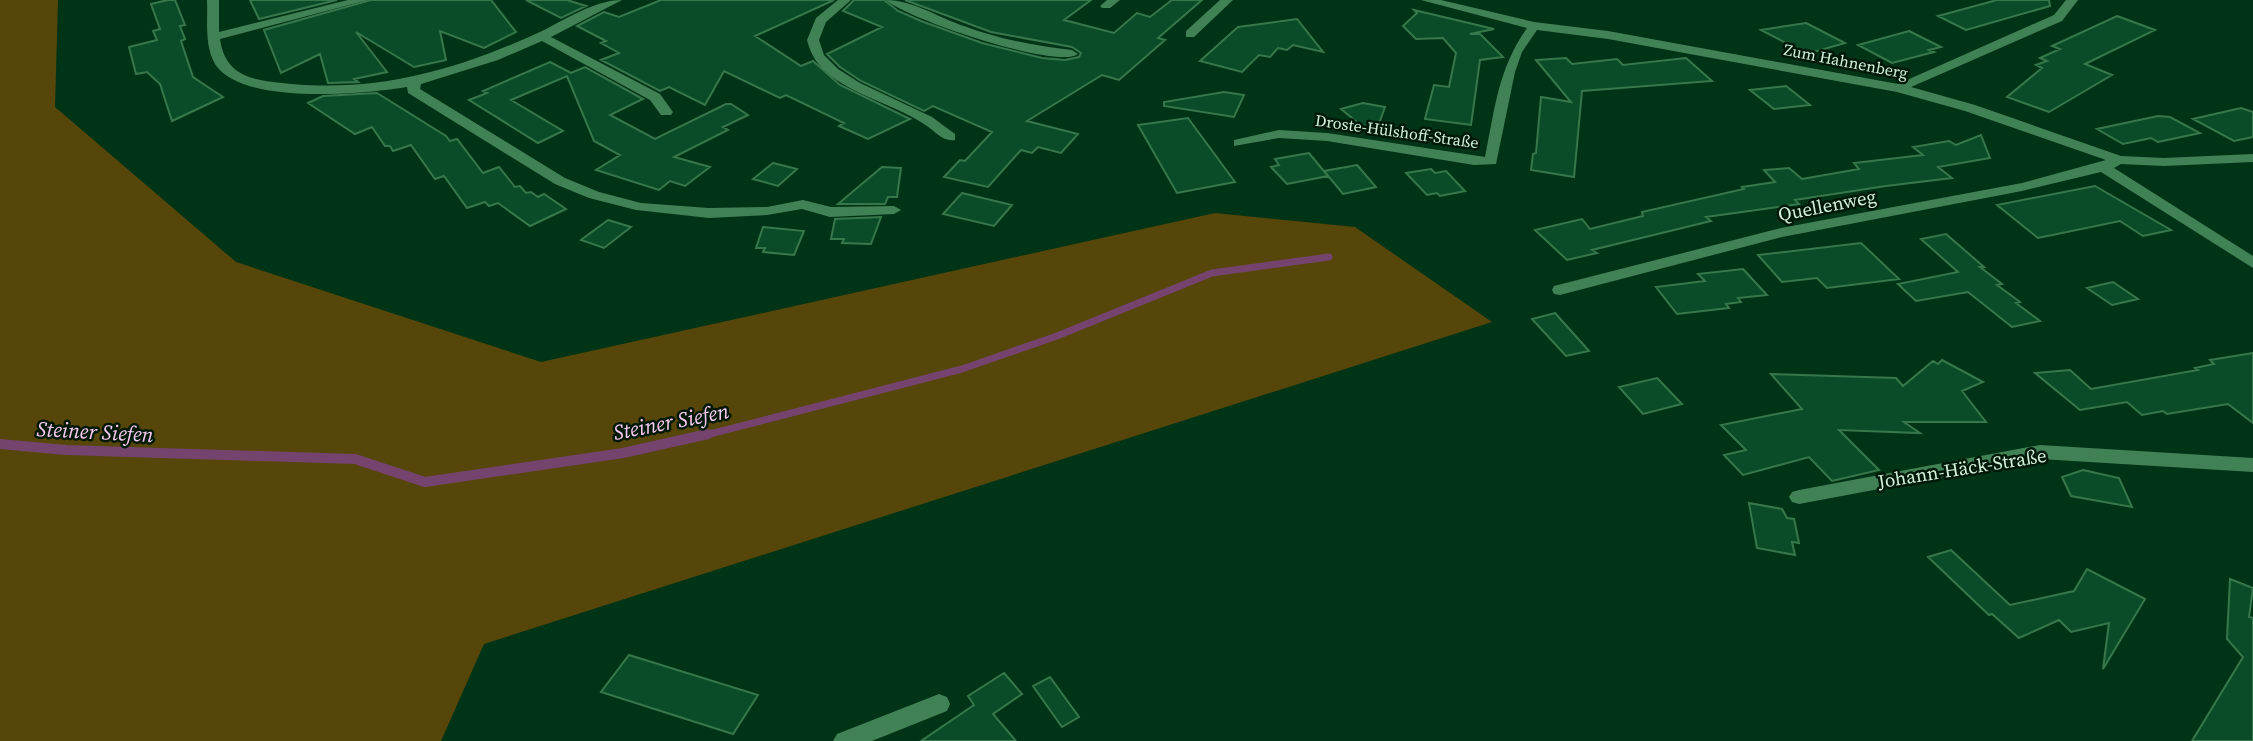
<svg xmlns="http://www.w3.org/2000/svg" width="2253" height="741" font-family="'Source Serif 4',serif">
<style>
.green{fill:#57460a}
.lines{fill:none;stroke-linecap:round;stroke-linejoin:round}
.stream-far1{stroke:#75446e;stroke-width:7}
.stream{stroke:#75446e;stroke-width:10}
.building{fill:#094c27;stroke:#37774c;stroke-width:2}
.street{fill:#418156;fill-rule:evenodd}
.labels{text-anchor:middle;stroke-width:5;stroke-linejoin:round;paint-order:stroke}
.far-street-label{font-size:16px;fill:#d1f2d9;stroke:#001808}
.street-label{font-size:19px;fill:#d1f2d9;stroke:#001808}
.water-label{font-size:21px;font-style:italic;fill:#fccdf4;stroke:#001808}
</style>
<rect width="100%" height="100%" fill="#003416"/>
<path class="green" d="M 0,0 L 58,0 L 55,107 L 236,262 L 541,362 L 1215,213 L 1355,227 L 1492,322 L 484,644 L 441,741 L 0,741 Z"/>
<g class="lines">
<path class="stream-far1" d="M 702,436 L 962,369 L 1057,336 L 1212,273 L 1329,257"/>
<path class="stream" d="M 0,444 L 66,450 L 355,459 L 425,482 L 623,453 L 708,434"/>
</g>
<path class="building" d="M 168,0 L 175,0 L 185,25 L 180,26 L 185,39 L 181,41 L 193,77 L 223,97 L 172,121 L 160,84 L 147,72 L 136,74 L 129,47 L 157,40 L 153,31 L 160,29 L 151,4 Z
M 250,0 L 337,0 L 259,19 Z
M 371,0 L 491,0 L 516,32 L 484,48 L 440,31 L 446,60 L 414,67 L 356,32 L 387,72 L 354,79 L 358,82 L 328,83 L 320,54 L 281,73 L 264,30 Z
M 526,0 L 567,0 L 586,6 L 561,18 Z
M 661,0 L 834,0 L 755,36 L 801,66 L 813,61 L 840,85 L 910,119 L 868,139 L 839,126 L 844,123 L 786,95 L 780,98 L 724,71 L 705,105 L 669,87 L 660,91 L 601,60 L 619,53 L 601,43 L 606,41 L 577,26 L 604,12 L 619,17 Z
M 854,0 L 884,0 L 898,11 L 921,21 L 982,43 L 1042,58 L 1065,60 L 1079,57 L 1081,53 L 1072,47 L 991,32 L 905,0 L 1091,0 L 1064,20 L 1114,33 L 1137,13 L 1150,17 L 1172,0 L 1202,0 L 1158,38 L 1165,40 L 1119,80 L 1102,75 L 1027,121 L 1078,134 L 1061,153 L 1038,147 L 1032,153 L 1021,150 L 988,187 L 944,177 L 960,160 L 965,161 L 992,132 L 933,106 L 924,111 L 861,81 L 840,67 L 827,54 L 882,27 L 843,11 Z
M 1997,0 L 2049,0 L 2050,6 L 1966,30 L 1938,16 Z
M 1414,10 L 1494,29 L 1470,34 L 1480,34 L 1503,57 L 1480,60 L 1471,125 L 1425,119 L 1434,85 L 1449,87 L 1456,53 L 1443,38 L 1416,39 L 1403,26 L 1417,13 Z
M 2117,16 L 2155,30 L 2085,64 L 2112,75 L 2049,112 L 2007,97 L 2042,68 L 2036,65 L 2047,61 L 2040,58 L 2060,49 L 2052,46 Z
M 1297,19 L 1323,52 L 1293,45 L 1287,50 L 1278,48 L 1270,57 L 1259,55 L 1242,72 L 1200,61 L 1238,27 Z
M 1806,23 L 1845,43 L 1807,54 L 1761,30 Z
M 1909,31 L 1941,47 L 1929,50 L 1934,52 L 1892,63 L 1858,45 Z
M 1566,58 L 1572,64 L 1617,59 L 1623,65 L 1686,58 L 1712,81 L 1582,91 L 1574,177 L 1531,170 L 1533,154 L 1536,153 L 1541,97 L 1571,102 L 1536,60 Z
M 550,62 L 571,73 L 585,67 L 643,99 L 610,115 L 655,139 L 726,104 L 731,104 L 748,115 L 723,127 L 728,130 L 674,157 L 710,167 L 685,186 L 670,181 L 659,190 L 596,170 L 620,155 L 594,141 L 567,76 L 511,100 L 563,131 L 538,143 L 469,100 L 487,93 L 483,91 Z
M 1786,86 L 1810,105 L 1774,109 L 1750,90 Z
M 1224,92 L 1244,95 L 1234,117 L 1164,106 L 1164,102 Z
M 377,93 L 446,136 L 450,141 L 457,139 L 483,173 L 499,167 L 515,187 L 520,186 L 526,193 L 531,192 L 538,197 L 544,194 L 566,209 L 530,226 L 498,203 L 489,206 L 485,202 L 467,208 L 444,176 L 435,179 L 411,145 L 393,151 L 390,146 L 385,146 L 372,127 L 355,134 L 308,103 L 323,96 Z
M 1363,103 L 1385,107 L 1377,129 L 1363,127 L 1341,109 Z
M 2241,108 L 2253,112 L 2253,137 L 2234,141 L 2193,119 Z
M 2158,116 L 2170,117 L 2200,133 L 2158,142 L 2151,138 L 2123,144 L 2097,129 Z
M 1188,118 L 1235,182 L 1177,193 L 1138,125 Z
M 1981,135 L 1990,158 L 1938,167 L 1952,178 L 1886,186 L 1795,200 L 1799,204 L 1706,217 L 1711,221 L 1592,250 L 1597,253 L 1567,260 L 1535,230 L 1582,219 L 1590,229 L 1643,216 L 1642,212 L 1744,189 L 1742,187 L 1775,182 L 1764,170 L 1789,168 L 1802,179 L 1859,169 L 1854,163 L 1923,155 L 1913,147 L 1949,141 L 1956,145 Z
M 1309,153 L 1328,176 L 1287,184 L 1271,167 L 1279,165 L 1275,159 Z
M 773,163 L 797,169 L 778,186 L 753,179 Z
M 1357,165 L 1376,187 L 1343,194 L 1324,171 Z
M 882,167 L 901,168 L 897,197 L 888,197 L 885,204 L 838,204 Z
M 1431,169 L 1435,173 L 1446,171 L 1465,191 L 1440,196 L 1437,193 L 1427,195 L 1406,173 Z
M 2095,186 L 2171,230 L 2143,236 L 2120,221 L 2038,238 L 1997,205 Z
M 962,193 L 1012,205 L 994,226 L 943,214 Z
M 881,217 L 871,244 L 842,243 L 844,239 L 831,239 L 835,219 Z
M 608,220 L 631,227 L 604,248 L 581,240 Z
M 763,227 L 804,231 L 794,255 L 763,252 L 765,248 L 756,248 Z
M 1946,234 L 1984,267 L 1980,267 L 2002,284 L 1997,285 L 2020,302 L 2016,303 L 2040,321 L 2012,327 L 1968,292 L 1916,301 L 1898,284 L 1958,272 L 1921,239 Z
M 1861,243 L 1899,279 L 1827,288 L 1817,278 L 1782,282 L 1758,255 Z
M 1743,269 L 1767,295 L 1738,298 L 1741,302 L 1726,304 L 1729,308 L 1677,314 L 1656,287 L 1705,281 L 1698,274 Z
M 2113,282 L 2138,299 L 2112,305 L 2087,288 Z
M 1555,313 L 1589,351 L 1566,356 L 1532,319 Z
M 2253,353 L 2253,423 L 2228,404 L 2167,414 L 2163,411 L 2142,415 L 2127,402 L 2080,410 L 2035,373 L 2070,370 L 2091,389 L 2198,370 L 2195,368 L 2214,364 L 2210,360 Z
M 1942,360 L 1983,382 L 1962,391 L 1986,422 L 1904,422 L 1920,433 L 1839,430 L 1879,470 L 1832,481 L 1809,457 L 1743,475 L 1724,455 L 1746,450 L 1721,425 L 1802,409 L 1771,374 L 1896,378 L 1903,386 L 1933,361 L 1938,364 Z
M 1657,378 L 1682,404 L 1643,414 L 1619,387 Z
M 2083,470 L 2119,478 L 2132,507 L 2071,496 L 2062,477 Z
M 1749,503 L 1782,509 L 1787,518 L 1794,519 L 1799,543 L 1792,542 L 1795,555 L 1757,548 Z
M 1951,550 L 2010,605 L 2074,591 L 2087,569 L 2145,599 L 2103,669 L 2109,623 L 2071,632 L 2059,620 L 2019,638 L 1992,614 L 1989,615 L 1928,557 Z
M 2230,579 L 2253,588 L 2249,617 L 2253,618 L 2253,741 L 2192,741 L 2243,657 L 2227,639 Z
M 629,655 L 758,695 L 733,734 L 601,692 Z
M 1004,673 L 1022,694 L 993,714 L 1016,741 L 921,741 L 974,705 L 968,696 Z
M 1050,677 L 1079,717 L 1062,727 L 1033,686 Z"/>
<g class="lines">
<path class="street" d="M 207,0 L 219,0 L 219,32 L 348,0 L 368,0 L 220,39 C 225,75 251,80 282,83 C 372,93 447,73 529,37 C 558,25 591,0 622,0 L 551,37 L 660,94 L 673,112 L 671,115 L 661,115 L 650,100 L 542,41 L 498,60 L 421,84 L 420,89 L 565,178 L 599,192 L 641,203 L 709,208 L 767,207 L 803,200 L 831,207 L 894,206 L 901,210 L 894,214 L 830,217 L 802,209 L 767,215 L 709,218 L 636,210 L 589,198 L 555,184 L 408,93 L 407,87 C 364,94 242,106 215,64 C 204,45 208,21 207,0 Z
M 838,0 L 851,0 L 826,22 L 819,40 L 824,55 L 838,69 L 860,83 L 932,117 L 955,134 L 955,140 C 943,142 936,132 927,126 C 897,105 859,98 830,75 C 817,65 811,55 807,40 L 816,18 Z
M 886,0 C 913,0 939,18 964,26 C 999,39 1035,46 1072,50 L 1078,54 C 1058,70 907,19 886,0 Z
M 1107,0 L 1120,0 L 1110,8 L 1102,8 L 1100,6 Z
M 1220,0 L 1233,0 L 1194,37 L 1186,37 L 1186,31 Z
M 1421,0 L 1441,0 L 1534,22 L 1608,31 L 1898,84 L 2054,15 L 2066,0 L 2078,0 L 2062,21 L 1911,87 L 1975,105 L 2121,156 L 2164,158 L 2253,154 L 2253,162 L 2164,166 L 2121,164 L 2114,168 L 2253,256 L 2253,268 L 2101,172 L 2022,191 L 1782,237 L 1560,295 L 1554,294 L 1552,290 L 1554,286 L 1781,228 L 2022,183 L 2106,160 L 1965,111 L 1897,92 L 1608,39 L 1537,30 L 1522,52 L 1515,72 L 1496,164 L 1474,165 L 1327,141 L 1279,138 L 1234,146 L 1234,140 L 1279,130 L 1327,133 L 1485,157 C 1495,108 1498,69 1527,28 Z
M 2040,445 L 2253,458 L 2253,472 L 2040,459 L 1799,504 L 1792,502 L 1789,497 L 1792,492 L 1799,490 Z
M 939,694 L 947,697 L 950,704 L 947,711 L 872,741 L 833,741 L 837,734 Z"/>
</g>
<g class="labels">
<g class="far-street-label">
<text transform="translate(1846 61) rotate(11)" y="6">Zum Hahnenberg</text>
<text transform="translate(1397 131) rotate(8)" y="6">Droste-Hülshoff-Straße</text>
</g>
<g class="street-label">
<text transform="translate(1827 205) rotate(-11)" y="7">Quellenweg</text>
<text transform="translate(1962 468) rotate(-9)" y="7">Johann-Häck-Straße</text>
</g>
<g class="water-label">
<text transform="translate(671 422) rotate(-11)" y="7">Steiner Siefen</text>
<text transform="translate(95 432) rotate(3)" y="7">Steiner Siefen</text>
</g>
</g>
</svg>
